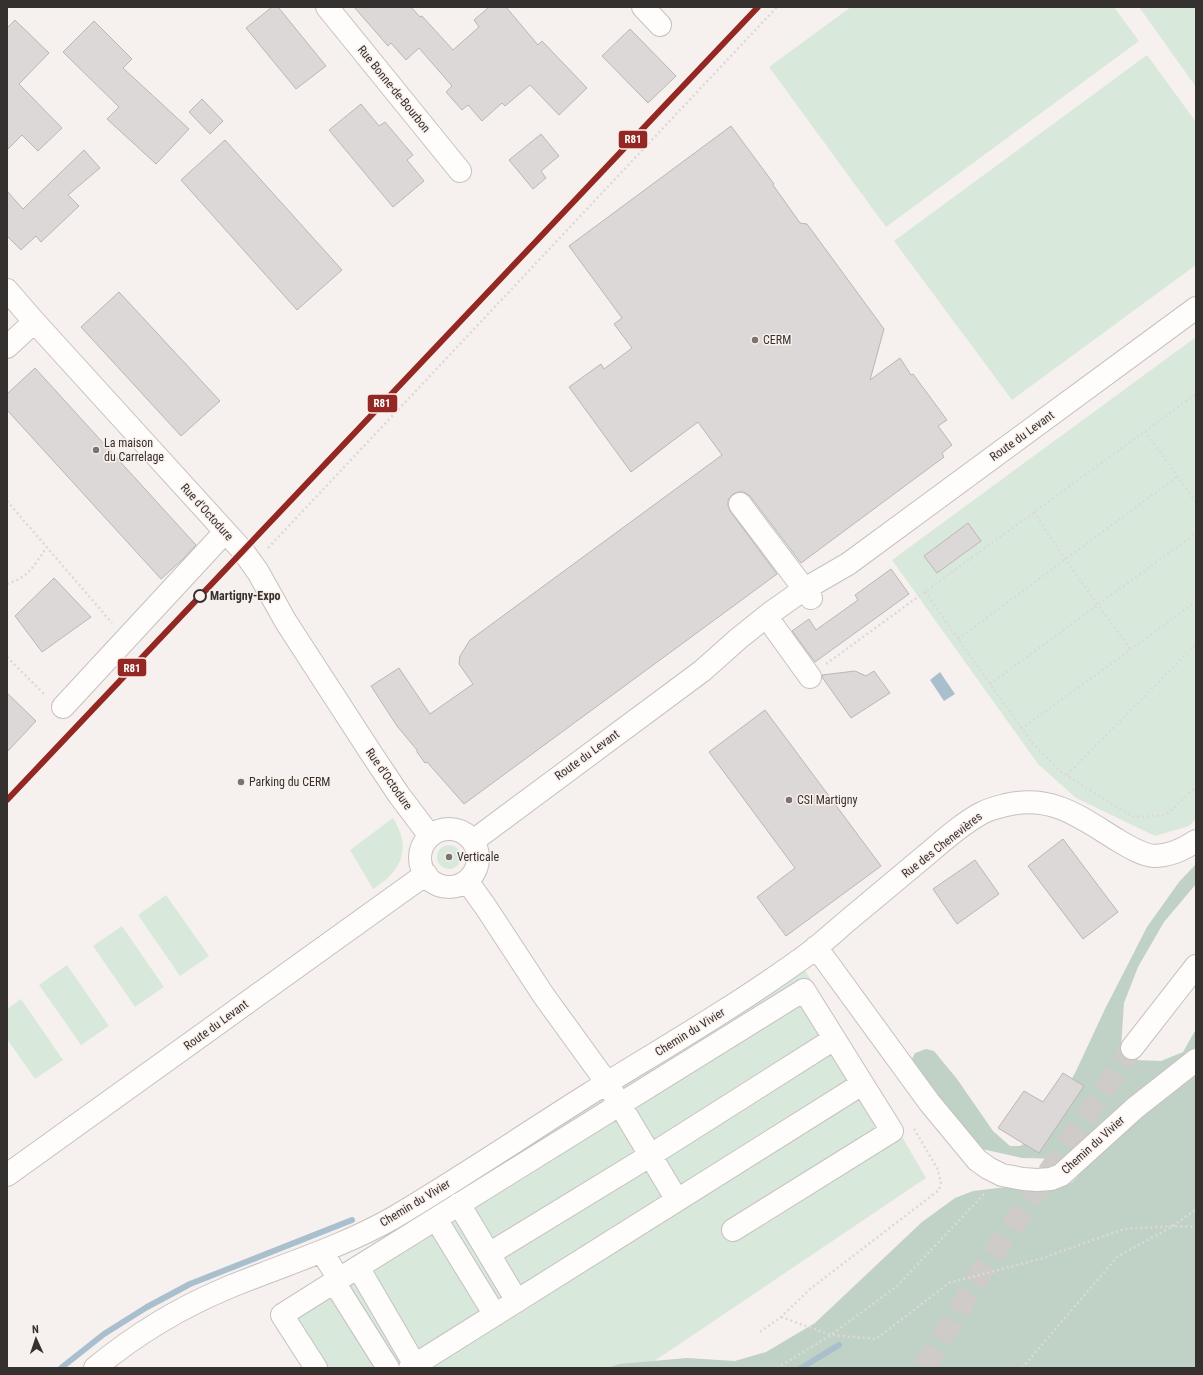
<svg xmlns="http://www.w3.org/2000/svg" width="1203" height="1375" font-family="'Roboto Condensed',sans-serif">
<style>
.green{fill:#d8e9dc}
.forest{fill:#c0d1c5}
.water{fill:#aabfce}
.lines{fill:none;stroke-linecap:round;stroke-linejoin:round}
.stream{stroke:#aabfce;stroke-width:6}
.building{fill:#ddd8d8;stroke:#bab6b5}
.highway-tunnel{stroke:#cfcbc8;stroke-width:22;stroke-dasharray:22 11;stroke-linecap:butt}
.minor-casing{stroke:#c5c1bf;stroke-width:24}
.highway-casing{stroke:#c5c1bf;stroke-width:24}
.path{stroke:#dbd9d9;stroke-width:2.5;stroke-dasharray:2 3;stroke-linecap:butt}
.minor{stroke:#fefdfc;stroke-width:22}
.highway{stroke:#fefdfc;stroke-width:22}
.rail-1-casing{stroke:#faf0eb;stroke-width:9}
.rail-1{stroke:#932723;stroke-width:6}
.poi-dot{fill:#797472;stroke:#faf0eb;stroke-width:1.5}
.stop-dot{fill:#faf0eb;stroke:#35312f;stroke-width:2}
.labels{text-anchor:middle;stroke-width:3;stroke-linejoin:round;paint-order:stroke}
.street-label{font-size:12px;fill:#35312f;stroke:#faf0eb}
.poi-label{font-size:12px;fill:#35312f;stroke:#faf0eb;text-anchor:start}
.stop-label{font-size:12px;font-weight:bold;fill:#35312f;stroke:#faf0eb;text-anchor:start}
.line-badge{stroke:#faf0eb;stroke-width:1.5}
.badge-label{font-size:11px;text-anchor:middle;font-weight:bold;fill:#fff}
</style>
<rect width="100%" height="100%" fill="#f6f1ee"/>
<path class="green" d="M 851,7 L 1114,7 L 1139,41 L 886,227 L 769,67 Z
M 1139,7 L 1196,7 L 1196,87 Z
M 1147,55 L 1196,122 L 1196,265 L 1012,400 L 894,241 Z
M 1196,337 L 1196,819 L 1189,826 L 1155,836 L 1076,798 L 1038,764 L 892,560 Z
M 393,818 C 412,848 402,871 373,889 L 350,850 Z
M437 857a12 12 0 1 1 24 0a12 12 0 1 1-24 0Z
M 166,895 L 209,956 L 180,976 L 138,915 Z
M 122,926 L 164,987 L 135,1007 L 93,946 Z
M 67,965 L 109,1026 L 81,1045 L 39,985 Z
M 805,970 L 926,1178 L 644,1368 L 308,1368 L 271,1309 L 592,1104 L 618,1086 Z
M 21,999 L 63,1060 L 35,1079 L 7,1039 L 7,1009 Z"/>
<path class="forest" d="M 1196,864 L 1196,884 L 1164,922 L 1138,967 L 1124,1003 L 1121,1047 L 1127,1054 L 1135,1060 L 1161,1061 L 1183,1052 L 1196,1029 L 1196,1368 L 608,1368 L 619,1364 L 687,1358 L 735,1361 L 766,1352 L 815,1323 L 922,1222 L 955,1198 L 973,1191 L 1015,1186 L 1071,1183 L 1078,1176 L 1077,1169 L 1069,1159 L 1022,1158 L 982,1149 L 966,1140 L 911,1061 L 915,1053 L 926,1049 L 934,1051 L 957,1079 L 993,1131 L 1010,1146 L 1020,1146 L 1036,1137 L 1053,1114 L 1076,1071 L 1105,1009 L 1147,927 L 1179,882 Z"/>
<path class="water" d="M 940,672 L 955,694 L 944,701 L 930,680 Z"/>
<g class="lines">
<path class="stream" d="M 61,1368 L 104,1334 L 147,1307 L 190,1284 L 352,1220
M 801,1368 L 839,1345"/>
</g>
<path class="building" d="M 272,7 L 278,7 L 326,66 L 296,89 L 246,28 Z
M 354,7 L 411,7 L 420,17 L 422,16 L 453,50 L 479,27 L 474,20 L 489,7 L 506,7 L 538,45 L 542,41 L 587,88 L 559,115 L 530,85 L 505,106 L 502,103 L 482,121 L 468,105 L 462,110 L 446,92 L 452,86 L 419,48 L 406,60 L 391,43 L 388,46 Z
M 15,20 L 49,53 L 19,84 L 62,128 L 38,151 L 22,135 L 7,150 L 7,28 Z
M 94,21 L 132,59 L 123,68 L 189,129 L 156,164 L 107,119 L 119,107 L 63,52 Z
M 630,29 L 676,76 L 648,103 L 602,56 Z
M 202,99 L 223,121 L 210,134 L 189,112 Z
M 361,104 L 379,126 L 385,122 L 413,155 L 407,160 L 424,181 L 393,207 L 329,130 Z
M 731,126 L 774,184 L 773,185 L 800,223 L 807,224 L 884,329 L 870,380 L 900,358 L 911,375 L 913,374 L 947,420 L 938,426 L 952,445 L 942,453 L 944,457 L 801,563 L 750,496 L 744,492 L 738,492 L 733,494 L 728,500 L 728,506 L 730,511 L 777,574 L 464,804 L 427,762 L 425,763 L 417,752 L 417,750 L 397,726 L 371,686 L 399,668 L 430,714 L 473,684 L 459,664 L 460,656 L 470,640 L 722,455 L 698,422 L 631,472 L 569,387 L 601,364 L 604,369 L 632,348 L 614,324 L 622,318 L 569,246 Z
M 541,134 L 559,156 L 541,171 L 546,178 L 533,189 L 509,160 Z
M 225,140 L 342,270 L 297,310 L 181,180 Z
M 84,150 L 100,168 L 68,195 L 79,206 L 41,242 L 36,236 L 21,250 L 7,236 L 7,191 L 23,209 Z
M 119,292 L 220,401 L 181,436 L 81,327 Z
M 35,368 L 196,545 L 183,559 L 161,579 L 7,410 L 7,394 Z
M 968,523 L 981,541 L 937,573 L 924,556 Z
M 891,569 L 909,594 L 815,662 L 792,631 L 809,619 L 816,630 L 858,600 L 855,595 Z
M 54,578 L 91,617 L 42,652 L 15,616 Z
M 855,671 L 866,676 L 874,671 L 890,693 L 851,718 L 822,677 L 822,675 Z
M 7,693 L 36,721 L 7,752 Z
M 765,710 L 881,866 L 786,936 L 757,897 L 795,868 L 709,752 Z
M 1063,839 L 1118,912 L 1083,939 L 1028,866 Z
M 975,860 L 999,894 L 957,924 L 933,889 Z
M 1063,1073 L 1084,1086 L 1039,1153 L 998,1128 L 1024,1091 L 1043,1102 Z"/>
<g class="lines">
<path class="highway-tunnel" d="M 924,1368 L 982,1271 L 1132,1048"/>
<defs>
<path id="minor" d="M 327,7 L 460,171
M 643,7 L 660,25
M 7,290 L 32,319 L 243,551 L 258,572 L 286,622 L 371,753 L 399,795 L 430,836
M 7,347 L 34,322
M 740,504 L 811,598
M 774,627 L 810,677
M 63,707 L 225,532
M420 858a29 29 0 1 1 58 0a29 29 0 1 1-58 0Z
M 473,841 L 702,671 L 738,639 L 769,614 L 803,590 L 848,564 L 1196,308
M 467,881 L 485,906 L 544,996 L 607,1083 L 677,1200
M 816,947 L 929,1102 L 977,1160 L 988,1168 L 1002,1175 L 1023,1179 L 1037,1180 L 1051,1179 L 1061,1175 L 1135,1108 L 1196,1060
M 7,1175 L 426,874
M 459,1204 L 517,1301
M 436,1219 L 495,1315
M 489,1254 L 651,1155 L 834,1039
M 358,1267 L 415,1365
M 339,1279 L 804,990 L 892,1131 L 733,1230
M 334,1282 L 388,1368
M 95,1368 C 135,1335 179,1308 227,1288 C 282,1265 340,1248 393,1218 C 459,1179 524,1135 589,1094 C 660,1050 733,1008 801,959 C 817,948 831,935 846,922 C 872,900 899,878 925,856 C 943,841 961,824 982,813 C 989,809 998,807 1006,805 C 1053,794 1081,818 1119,841 C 1129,847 1142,855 1154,856 C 1169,856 1184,849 1196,841
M 316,1368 L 282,1315 L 339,1279 L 322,1252
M 410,1368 L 862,1084"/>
<path id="highway" d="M 1132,1048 L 1196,966"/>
</defs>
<use href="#minor" class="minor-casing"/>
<use href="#highway" class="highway-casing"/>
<path class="path" d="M 1145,431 L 1196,502
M 7,501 L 112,623
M 1034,512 L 1065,559 L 1130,649
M 268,548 L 777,7
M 7,584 C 31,576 33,566 47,547
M 925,592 L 1032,743 L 1060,771 L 1133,817 L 1166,815 L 1196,787
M 958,639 L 1178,476
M 7,657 L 46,696
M 826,664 L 1196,394
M 990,684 L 1196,533
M 1021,729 L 1196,602
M 1067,775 L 1196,644
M 781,1317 L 831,1335 L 876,1339 L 949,1283 L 1040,1259 L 1124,1229 L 1173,1226 L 1196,1227
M 760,1332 L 781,1317 L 810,1289 L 939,1190 L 941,1182 L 937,1168 L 913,1127
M 777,1368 L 831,1335 L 897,1286 L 986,1192
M 1022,1368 L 1117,1257 L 1173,1226 L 1196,1209"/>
<use href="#minor" class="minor"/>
<use href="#highway" class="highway"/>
<defs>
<path id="rail-1" d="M 7,800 L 758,7"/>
</defs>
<use href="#rail-1" class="rail-1-casing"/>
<use href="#rail-1" class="rail-1"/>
</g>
<g class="poi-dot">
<circle cx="755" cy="340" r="4"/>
<circle cx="96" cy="450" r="4"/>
<circle cx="241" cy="782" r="4"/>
<circle cx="789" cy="800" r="4"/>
<circle cx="449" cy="857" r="4"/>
</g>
<circle class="stop-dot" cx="200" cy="596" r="6"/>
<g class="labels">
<g class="street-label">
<text transform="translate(394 89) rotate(51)" y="4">Rue Bonne-de-Bourbon</text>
<text transform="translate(1022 436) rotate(-36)" y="4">Route du Levant</text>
<text transform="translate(207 512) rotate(48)" y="4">Rue d'Octodure</text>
<text transform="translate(587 755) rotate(-36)" y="4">Route du Levant</text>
<text transform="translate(389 779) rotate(55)" y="4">Rue d'Octodure</text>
<text transform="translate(942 845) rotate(-38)" y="4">Rue des Chenevières</text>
<text transform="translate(216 1025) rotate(-36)" y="4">Route du Levant</text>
<text transform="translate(690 1032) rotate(-32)" y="4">Chemin du Vivier</text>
<text transform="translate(1093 1145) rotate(-42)" y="4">Chemin du Vivier</text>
<text transform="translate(415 1203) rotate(-31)" y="4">Chemin du Vivier</text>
</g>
<g class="poi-label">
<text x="763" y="344">CERM</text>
<text x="104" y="447">La maison<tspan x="104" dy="14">du Carrelage</tspan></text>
<text x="249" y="786">Parking du CERM</text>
<text x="797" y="804">CSI Martigny</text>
<text x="457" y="861">Verticale</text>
</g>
<g class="stop-label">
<text x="210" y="600">Martigny-Expo</text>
</g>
</g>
<g class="line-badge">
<rect x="618" y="130" width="30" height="19" rx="4" fill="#932723"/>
<rect x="367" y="394" width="31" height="19" rx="4" fill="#932723"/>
<rect x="117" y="658" width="30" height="19" rx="4" fill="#932723"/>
</g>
<g class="badge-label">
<text x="633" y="143">R81</text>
<text x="382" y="407">R81</text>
<text x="132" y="672">R81</text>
</g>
<rect width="1203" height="1375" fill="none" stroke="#35312f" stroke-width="16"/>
<g transform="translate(36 1339) rotate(357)" stroke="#faf0eb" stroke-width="3" paint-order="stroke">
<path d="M0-3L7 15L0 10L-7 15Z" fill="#35312f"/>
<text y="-6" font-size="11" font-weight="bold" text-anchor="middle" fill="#35312f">N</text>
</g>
</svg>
